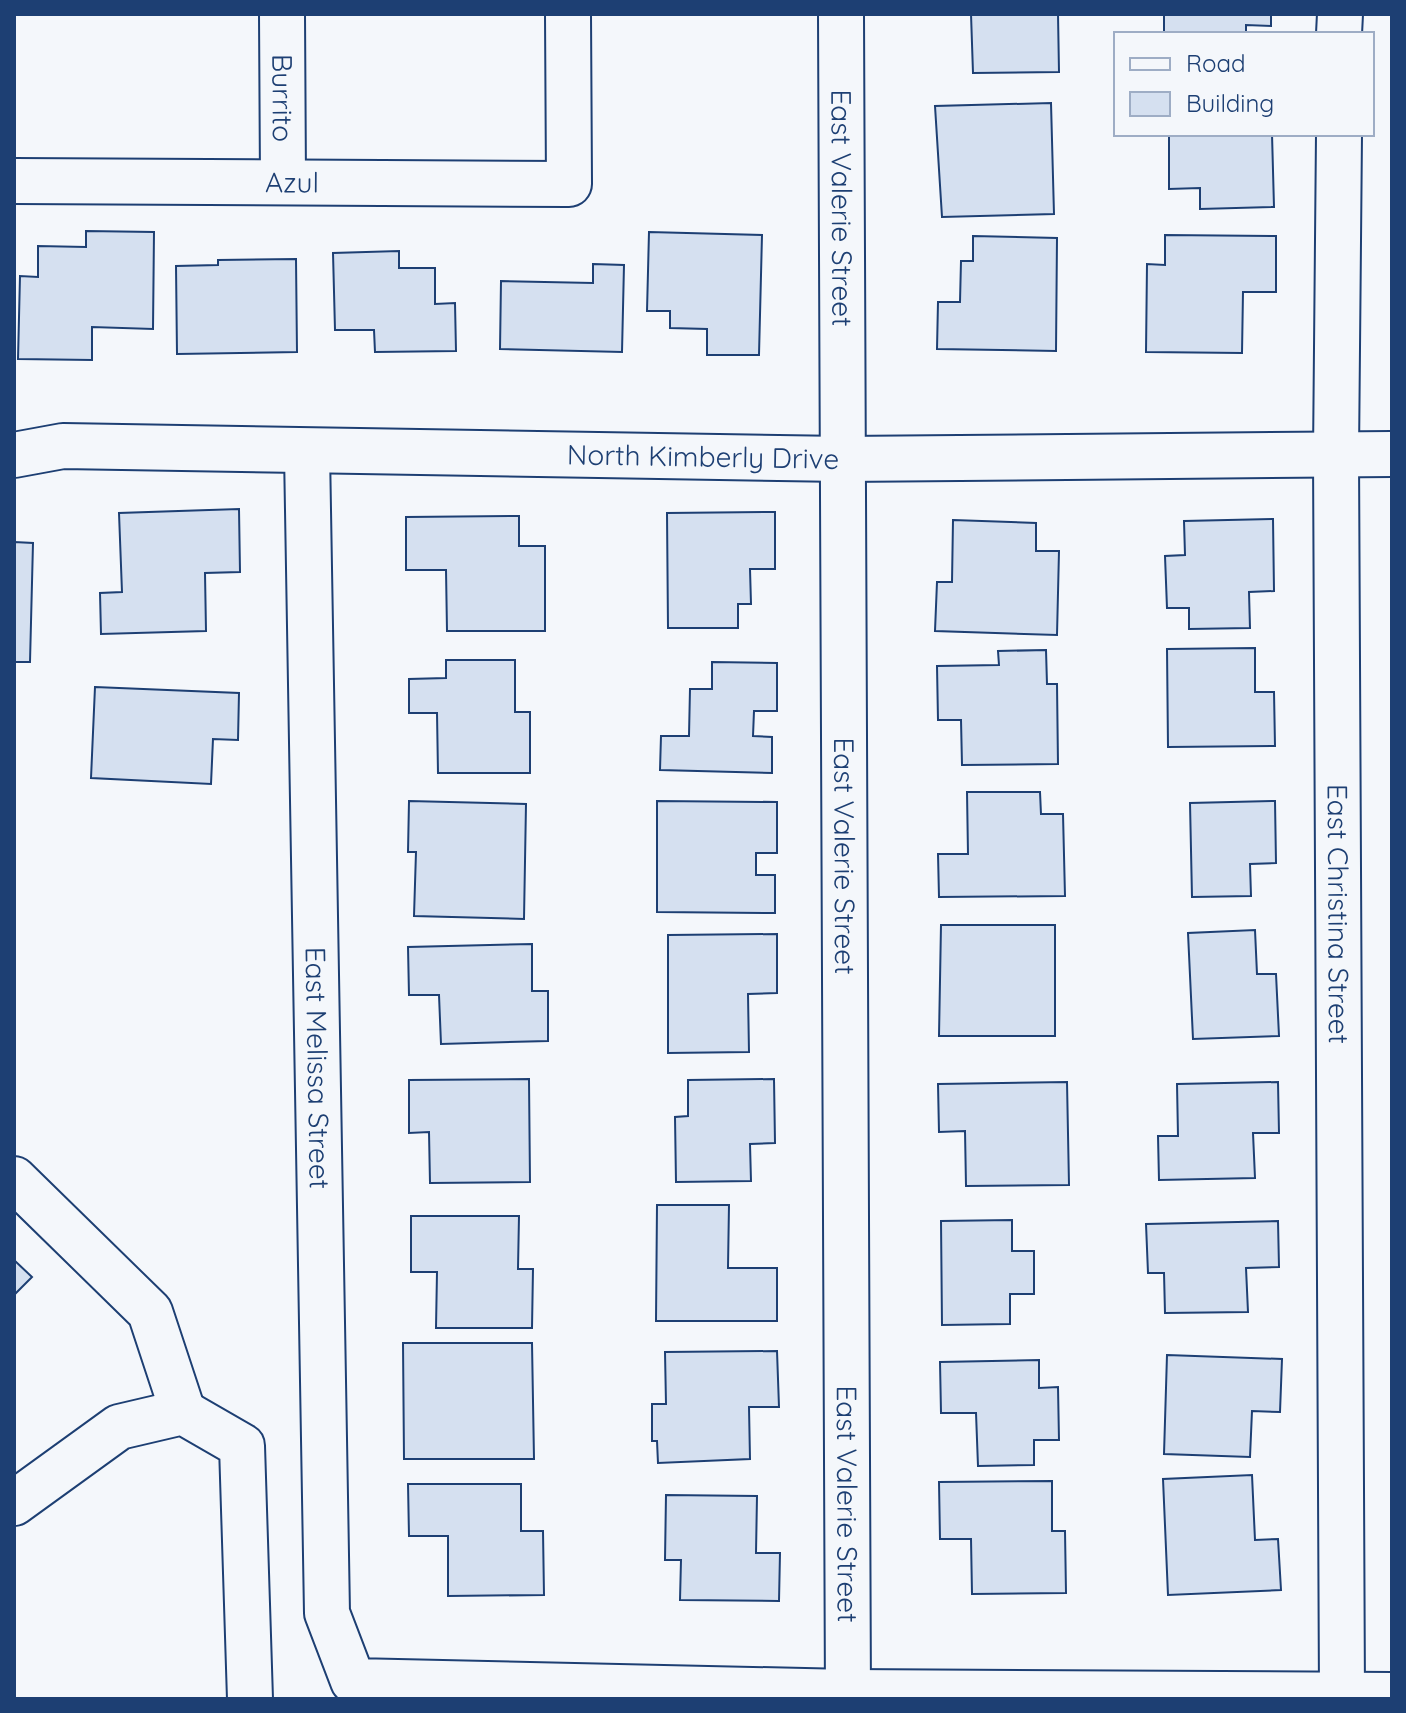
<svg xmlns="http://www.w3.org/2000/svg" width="1406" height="1713" font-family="Quicksand,sans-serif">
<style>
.building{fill:#d5e0f0;stroke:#1d3f73;stroke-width:2}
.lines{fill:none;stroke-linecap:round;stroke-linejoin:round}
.minor-casing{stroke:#1d3f73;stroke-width:48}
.minor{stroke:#f4f7fb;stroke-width:44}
.labels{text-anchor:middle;stroke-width:6;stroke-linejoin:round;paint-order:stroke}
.street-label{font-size:28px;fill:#1d3f73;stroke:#f4f7fb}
</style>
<rect width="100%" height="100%" fill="#f4f7fb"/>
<path class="building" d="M 971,14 L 1058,14 L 1059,72 L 973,73 Z
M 1164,14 L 1271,14 L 1271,26 L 1246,25 L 1246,34 L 1164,34 Z
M 1051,103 L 1054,214 L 942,217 L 935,106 Z
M 1169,134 L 1272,134 L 1274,207 L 1200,209 L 1200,188 L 1169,189 Z
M 86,231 L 154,232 L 153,329 L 92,327 L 92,360 L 18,359 L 20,276 L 38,277 L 38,246 L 86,247 Z
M 649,232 L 762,235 L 759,355 L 707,355 L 707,329 L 670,328 L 670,311 L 647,311 Z
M 1165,235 L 1276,236 L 1276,292 L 1243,292 L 1242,353 L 1146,352 L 1147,264 L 1165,265 Z
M 973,236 L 1057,238 L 1056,351 L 937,349 L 938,302 L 960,302 L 961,261 L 973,261 Z
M 399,251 L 399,268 L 435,268 L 435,304 L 455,303 L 456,351 L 375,352 L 374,330 L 335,330 L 333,253 Z
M 296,259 L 297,352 L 177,354 L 176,266 L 218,265 L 218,260 Z
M 593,264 L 624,265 L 622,352 L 500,349 L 501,281 L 593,283 Z
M 239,509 L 240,572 L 205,573 L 206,631 L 101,634 L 100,593 L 122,592 L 119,513 Z
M 775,512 L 775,569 L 750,569 L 751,604 L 738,604 L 738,628 L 668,628 L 667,513 Z
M 519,516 L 519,546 L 545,546 L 545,631 L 447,631 L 446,570 L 406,570 L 406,517 Z
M 1273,519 L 1274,591 L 1249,592 L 1250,628 L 1189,629 L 1189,608 L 1167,608 L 1165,556 L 1185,555 L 1184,521 Z
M 953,520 L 1036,523 L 1036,551 L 1059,551 L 1057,635 L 935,631 L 937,582 L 952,582 Z
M 14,542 L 33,543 L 30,662 L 14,662 Z
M 1255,648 L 1255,692 L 1274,692 L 1275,746 L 1168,747 L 1167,649 Z
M 1046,650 L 1047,684 L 1057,684 L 1058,764 L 962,765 L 961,720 L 938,720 L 937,666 L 999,665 L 998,651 Z
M 446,660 L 515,660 L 515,712 L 530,712 L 530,773 L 438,773 L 437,713 L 409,713 L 409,679 L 446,678 Z
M 712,662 L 777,663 L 777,711 L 754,711 L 753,736 L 772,737 L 772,773 L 660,770 L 661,736 L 689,736 L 690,689 L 712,689 Z
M 95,687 L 239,693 L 238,740 L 213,739 L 211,784 L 91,778 Z
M 967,792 L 1040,792 L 1041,814 L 1063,814 L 1065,896 L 939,897 L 938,854 L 968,854 Z
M 409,801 L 526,804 L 524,919 L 414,916 L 416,852 L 408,852 Z
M 657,801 L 777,802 L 777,853 L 756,853 L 756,875 L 775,875 L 775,913 L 657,912 Z
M 1275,801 L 1276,863 L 1250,864 L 1251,896 L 1192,897 L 1190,803 Z
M 941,925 L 1055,925 L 1055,1036 L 939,1036 Z
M 1255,930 L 1257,974 L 1276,974 L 1279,1036 L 1193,1039 L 1188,933 Z
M 777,934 L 777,993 L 748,994 L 749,1052 L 668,1053 L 668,935 Z
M 532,944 L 532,991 L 548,991 L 548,1041 L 441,1044 L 439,995 L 409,995 L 408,947 Z
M 529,1079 L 530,1182 L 430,1183 L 429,1132 L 409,1133 L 409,1080 Z
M 774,1079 L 775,1143 L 750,1144 L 751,1181 L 676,1182 L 675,1117 L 688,1116 L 688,1080 Z
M 1067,1082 L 1069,1185 L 966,1186 L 965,1131 L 939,1132 L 938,1084 Z
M 1278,1082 L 1279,1133 L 1253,1133 L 1255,1178 L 1159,1180 L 1158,1136 L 1178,1136 L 1177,1084 Z
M 657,1205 L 729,1205 L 728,1268 L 777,1268 L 777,1321 L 656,1321 Z
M 411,1216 L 519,1216 L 518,1269 L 533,1269 L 532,1328 L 436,1328 L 437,1272 L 411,1272 Z
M 1012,1220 L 1012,1251 L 1034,1251 L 1034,1294 L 1010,1294 L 1010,1324 L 942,1325 L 941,1221 Z
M 1278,1221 L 1279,1267 L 1246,1268 L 1248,1312 L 1165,1313 L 1164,1273 L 1148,1273 L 1146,1224 Z
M 14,1260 L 32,1277 L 14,1295 Z
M 403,1343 L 532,1343 L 534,1459 L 404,1459 Z
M 777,1351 L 779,1407 L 749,1407 L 750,1459 L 658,1463 L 657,1441 L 652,1441 L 652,1404 L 666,1404 L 665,1352 Z
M 1167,1355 L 1282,1359 L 1280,1412 L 1252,1411 L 1250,1457 L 1164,1454 Z
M 1039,1360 L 1039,1388 L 1058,1387 L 1059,1440 L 1034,1440 L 1034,1465 L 978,1466 L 976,1413 L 941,1413 L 940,1362 Z
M 1252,1475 L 1255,1540 L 1278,1539 L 1281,1590 L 1168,1595 L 1163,1479 Z
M 1052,1481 L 1052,1531 L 1065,1531 L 1066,1593 L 972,1594 L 971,1539 L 940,1539 L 939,1482 Z
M 408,1484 L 521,1484 L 521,1531 L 543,1531 L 544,1595 L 448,1596 L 448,1536 L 409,1536 Z
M 666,1495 L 757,1496 L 756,1553 L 780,1553 L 779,1601 L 680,1600 L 681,1560 L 665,1560 Z"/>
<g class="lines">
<defs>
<g id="minor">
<path id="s1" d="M 282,14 L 283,182"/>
<path id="s2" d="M 841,14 L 848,1699"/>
<path d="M 1339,34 L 1340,14"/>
<path id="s3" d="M 1339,134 L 1336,455 L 1342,1695"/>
<path id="s4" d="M 14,181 L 569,184 L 568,14"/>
<path id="s5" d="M 307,452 L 327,1613 L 353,1681 L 848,1692 L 1392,1695"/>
<path id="s6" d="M 14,455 L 63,446 L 843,459 L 1392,454"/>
<path d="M 14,1179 L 150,1312 L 183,1412"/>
<path d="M 14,1503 L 119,1427 L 183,1412 L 242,1446 L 250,1699"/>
</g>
</defs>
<use href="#minor" class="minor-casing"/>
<use href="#minor" class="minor"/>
</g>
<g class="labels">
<g class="street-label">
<text dy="10" stroke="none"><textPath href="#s1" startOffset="84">Burrito</textPath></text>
<text dy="10" stroke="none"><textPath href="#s4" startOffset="278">Azul</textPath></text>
<text dy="10" stroke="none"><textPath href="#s2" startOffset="194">East Valerie Street</textPath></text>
<text dy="10" stroke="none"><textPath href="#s6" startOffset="690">North Kimberly Drive</textPath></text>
<text dy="10" stroke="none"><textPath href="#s2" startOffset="842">East Valerie Street</textPath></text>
<text dy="10" stroke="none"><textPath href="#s3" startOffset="780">East Christina Street</textPath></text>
<text dy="10" stroke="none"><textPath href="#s5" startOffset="616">East Melissa Street</textPath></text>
<text dy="10" stroke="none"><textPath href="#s2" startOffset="1490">East Valerie Street</textPath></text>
</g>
</g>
<rect width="1406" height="1713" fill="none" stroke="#1d3f73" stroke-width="32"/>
<rect x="1114" y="32" width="260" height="104" fill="#f4f7fb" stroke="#9eadc5" stroke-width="2"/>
<rect x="1130" y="58" width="40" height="12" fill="#f4f7fb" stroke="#9eadc5" stroke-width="2"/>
<text x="1186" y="72" font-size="24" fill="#1d3f73">Road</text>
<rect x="1130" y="92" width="40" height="24" fill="#d5e0f0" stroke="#9eadc5" stroke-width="2"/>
<text x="1186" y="112" font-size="24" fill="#1d3f73">Building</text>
</svg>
